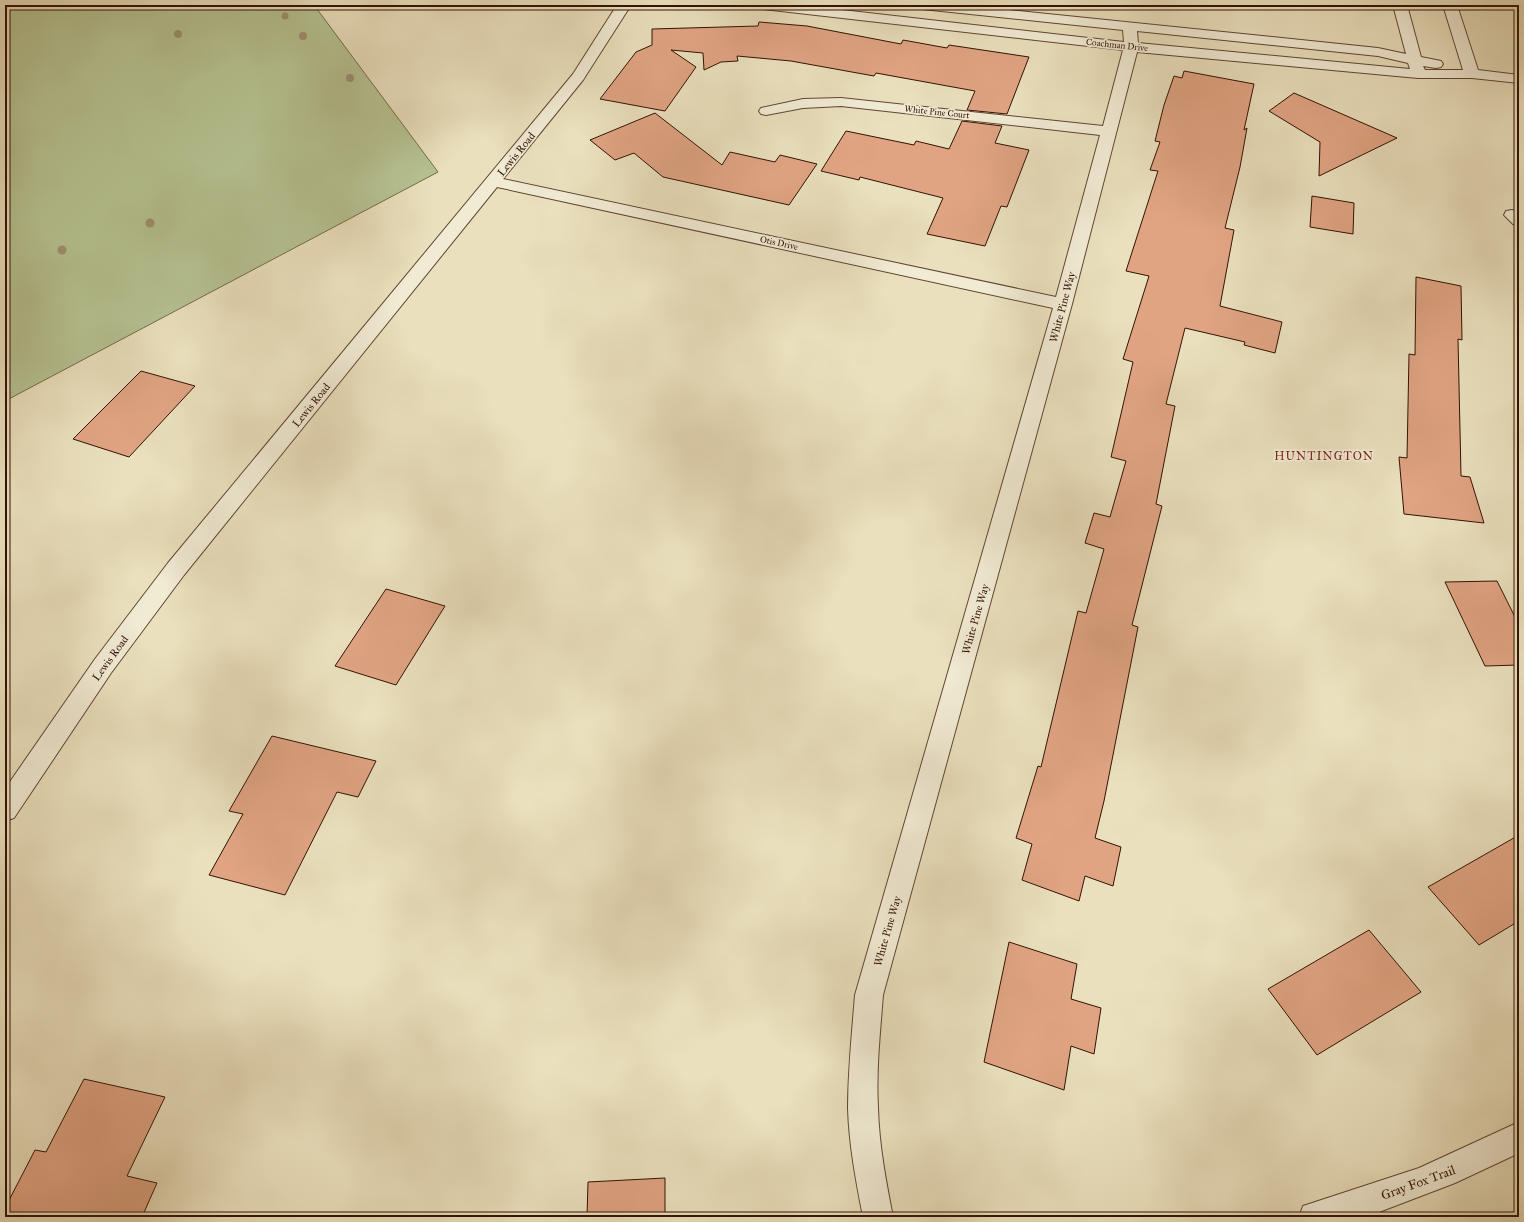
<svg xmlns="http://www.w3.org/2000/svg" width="1524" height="1222" font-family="'IM FELL Great Primer',serif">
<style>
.green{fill:#b6c292;stroke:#746a4a}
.building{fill:#e0a483;stroke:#321203}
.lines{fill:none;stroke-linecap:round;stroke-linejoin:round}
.minor-casing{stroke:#604632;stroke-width:2}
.minor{fill:#f1ebd4;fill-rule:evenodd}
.tree{fill:#9e9172}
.labels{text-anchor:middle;stroke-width:3.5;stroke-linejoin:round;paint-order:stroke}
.far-street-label{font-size:9px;fill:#321203;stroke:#f1ebd4}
.street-label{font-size:11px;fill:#321203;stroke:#f1ebd4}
.neighbourhood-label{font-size:12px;letter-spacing:1px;fill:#7a1f14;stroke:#f1ebd4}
.near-street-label{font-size:13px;fill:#321203;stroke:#f1ebd4}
</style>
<rect width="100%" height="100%" fill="#eae0bd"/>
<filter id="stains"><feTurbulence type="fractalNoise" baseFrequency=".005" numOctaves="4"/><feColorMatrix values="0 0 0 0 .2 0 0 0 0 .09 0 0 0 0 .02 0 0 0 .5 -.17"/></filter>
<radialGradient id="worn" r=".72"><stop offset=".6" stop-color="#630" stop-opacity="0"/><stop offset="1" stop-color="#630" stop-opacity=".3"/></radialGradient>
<path class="green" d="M 5,5 L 314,5 L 438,172 L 5,401 Z"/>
<path class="building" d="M 759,22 L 807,26 L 901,44 L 903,40 L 947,48 L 949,45 L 1029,57 L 1007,114 L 967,110 L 975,91 L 876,73 L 874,76 L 791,61 L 737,56 L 738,61 L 721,62 L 704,70 L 703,53 L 671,50 L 696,67 L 665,111 L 600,99 L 636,52 L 652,45 L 652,29 L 758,26 Z
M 1184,71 L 1254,84 L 1244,130 L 1247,128 L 1240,167 L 1225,228 L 1234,230 L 1220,306 L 1282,322 L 1275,353 L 1244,345 L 1245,342 L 1185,328 L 1166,404 L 1175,406 L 1156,504 L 1162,506 L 1132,625 L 1138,627 L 1104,801 L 1095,838 L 1121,847 L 1113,886 L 1085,876 L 1079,901 L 1022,880 L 1032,844 L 1016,838 L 1038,766 L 1041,767 L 1078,611 L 1086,613 L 1104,549 L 1085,543 L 1094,513 L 1110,517 L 1126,461 L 1111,457 L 1133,362 L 1123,359 L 1149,276 L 1126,271 L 1158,171 L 1150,170 L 1160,142 L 1155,141 L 1164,105 L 1174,76 L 1182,78 Z
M 1294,93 L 1397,138 L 1319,176 L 1320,142 L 1269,111 Z
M 655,113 L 722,165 L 730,152 L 775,162 L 780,155 L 817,164 L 789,205 L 663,177 L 634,153 L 615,160 L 590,140 Z
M 962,121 L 1002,126 L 995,143 L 1029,150 L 1007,207 L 1001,206 L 985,246 L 927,234 L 943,198 L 860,177 L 859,180 L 821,171 L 846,131 L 914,145 L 916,141 L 949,149 Z
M 1312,196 L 1354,203 L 1353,234 L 1310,227 Z
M 1416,277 L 1461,286 L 1462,340 L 1458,339 L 1461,476 L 1470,477 L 1484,523 L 1404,514 L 1399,457 L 1407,458 L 1409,354 L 1415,355 Z
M 141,371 L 195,386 L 129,457 L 73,439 Z
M 1497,581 L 1519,625 L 1519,665 L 1485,666 L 1445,582 Z
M 386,589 L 445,606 L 396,685 L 335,666 Z
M 272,736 L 376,761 L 358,797 L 337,792 L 285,895 L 209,875 L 243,814 L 229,811 Z
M 1519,835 L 1519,921 L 1479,945 L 1428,887 Z
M 1369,930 L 1421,992 L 1317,1055 L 1268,989 Z
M 1009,942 L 1077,964 L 1071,999 L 1101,1008 L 1094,1054 L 1071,1046 L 1064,1090 L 984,1062 Z
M 84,1079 L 165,1097 L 127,1176 L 157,1183 L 142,1217 L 5,1217 L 5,1208 L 35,1150 L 46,1152 Z
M 665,1178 L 665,1217 L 587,1217 L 588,1182 Z"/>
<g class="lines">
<defs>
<path id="minor" d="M 617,5 L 631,5 L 583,80 L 503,179 L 1056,297 L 1100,135 L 841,106 L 803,108 L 766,115 L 761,114 L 759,111 L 761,108 L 803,99 L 841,98 L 1103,126 L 1123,50 L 763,9 L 758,8 L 756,5 L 798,5 L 1124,42 L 1123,30 L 922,9 L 917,8 L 915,5 L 961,5 L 1378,48 L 1406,54 L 1393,5 L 1407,5 L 1421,57 L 1441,61 L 1443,64 L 1441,67 L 1436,68 L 1423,66 L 1425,70 L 1463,70 L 1443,5 L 1457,5 L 1478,70 L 1519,75 L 1519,83 L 1472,78 L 1418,78 L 1137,52 L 1072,304 L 883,995 C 880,1033 876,1070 878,1108 C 879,1145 886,1181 893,1217 L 863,1217 C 856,1181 849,1145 848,1108 C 848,1070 852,1033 855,995 L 1053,308 L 497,187 L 184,575 L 111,673 L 14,818 L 5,821 L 5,789 L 95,659 L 168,563 L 573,74 ZM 1137,31 L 1378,56 L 1408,63 L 1410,69 L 1138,43 Z
M 1512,210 L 1519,212 L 1519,225 L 1513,224 L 1504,215 L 1506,211 Z
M 1519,1122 L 1519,1153 L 1455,1183 L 1366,1217 L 1299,1217 L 1303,1206 L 1419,1168 Z"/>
</defs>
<use href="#minor" class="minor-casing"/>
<use href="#minor" class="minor"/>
</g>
<g class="tree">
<circle cx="285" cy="16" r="3.5"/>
<circle cx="178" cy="34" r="4"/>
<circle cx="303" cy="36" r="4"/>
<circle cx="350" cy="78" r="4"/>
<circle cx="150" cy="223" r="4.5"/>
<circle cx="62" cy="250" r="4.5"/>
</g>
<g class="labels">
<g class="far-street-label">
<text transform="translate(1117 45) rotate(6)" y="3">Coachman Drive</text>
<text transform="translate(937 112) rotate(6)" y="3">White Pine Court</text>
<text transform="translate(779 243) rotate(12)" y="3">Otis Drive</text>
</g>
<g class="street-label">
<text transform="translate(516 154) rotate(-51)" y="4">Lewis Road</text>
<text transform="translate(1062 307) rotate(-75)" y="4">White Pine Way</text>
<text transform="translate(311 405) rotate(-51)" y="4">Lewis Road</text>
<text transform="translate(975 619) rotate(-74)" y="4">White Pine Way</text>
<text transform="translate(110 658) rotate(-54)" y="4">Lewis Road</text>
<text transform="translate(887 931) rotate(-74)" y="4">White Pine Way</text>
</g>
<g class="neighbourhood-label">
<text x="1324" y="460">HUNTINGTON</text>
</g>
<g class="near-street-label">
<text transform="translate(1418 1182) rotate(-20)" y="5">Gray Fox Trail</text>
</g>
</g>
<rect width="1524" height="1222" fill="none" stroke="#eae0bd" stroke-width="20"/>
<rect x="6" y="6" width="1512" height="1210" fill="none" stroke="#321203" stroke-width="2"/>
<rect x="10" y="10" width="1504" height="1202" fill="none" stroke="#321203"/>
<rect width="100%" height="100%" filter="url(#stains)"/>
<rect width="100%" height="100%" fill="url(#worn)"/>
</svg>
